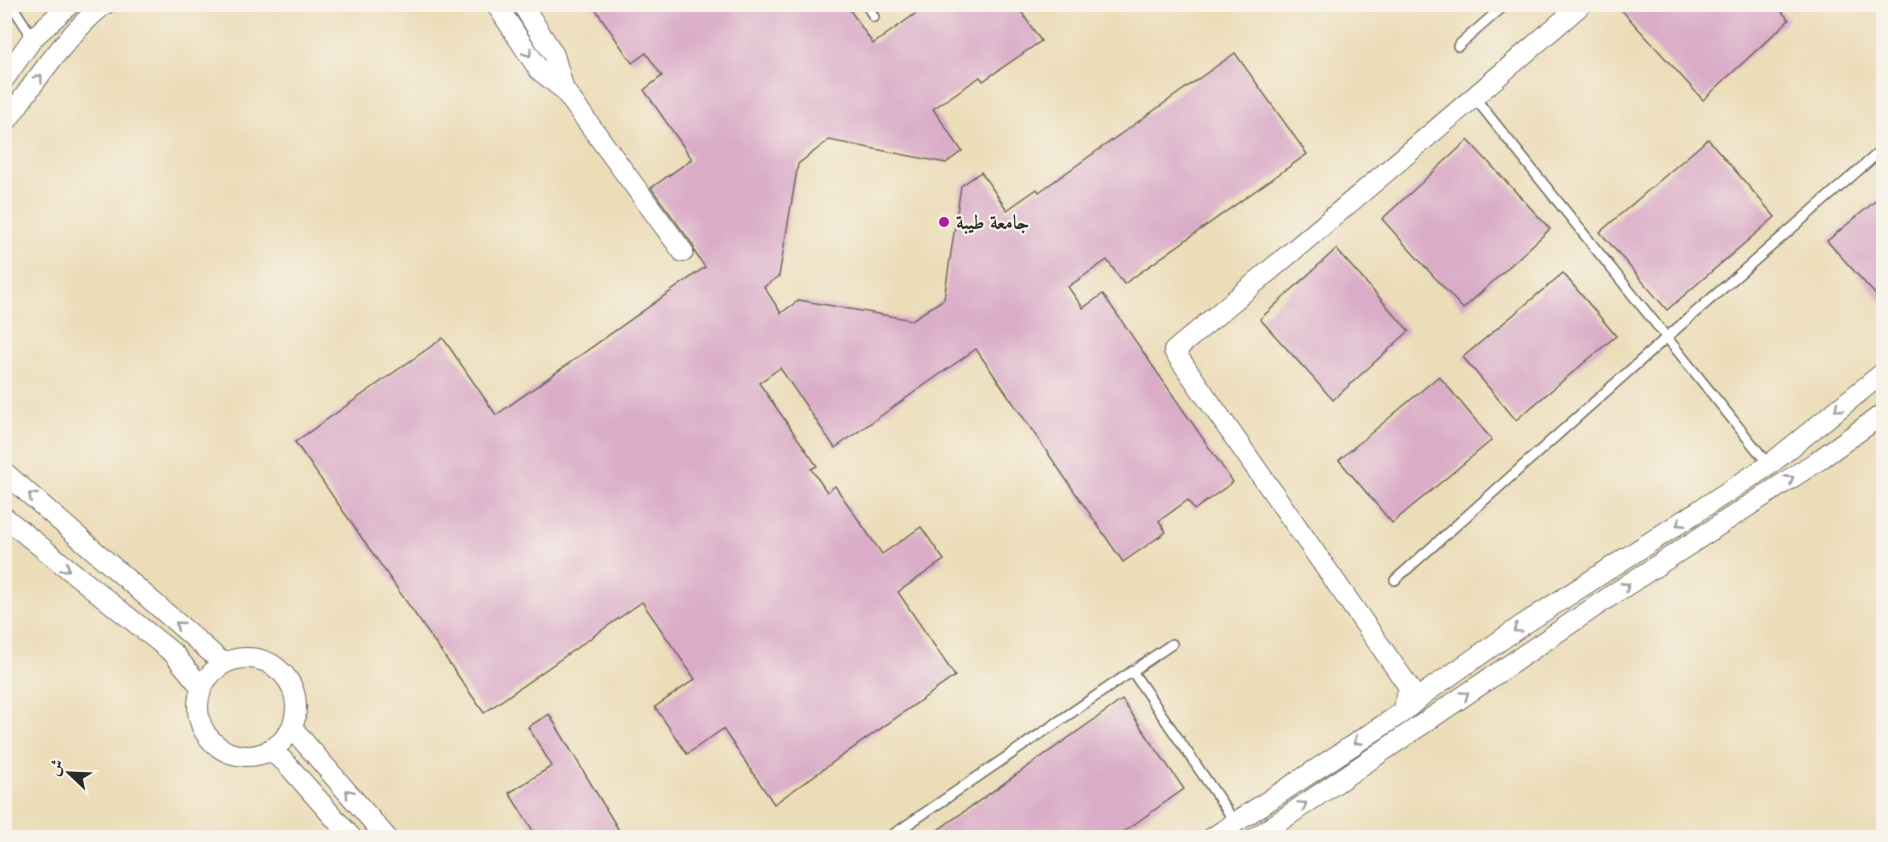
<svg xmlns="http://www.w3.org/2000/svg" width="1888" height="842" font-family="Cardo,Amiri,serif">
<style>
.building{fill:#daacc8}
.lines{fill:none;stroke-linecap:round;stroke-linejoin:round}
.service-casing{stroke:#6f695d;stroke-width:12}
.minor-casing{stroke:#6f695d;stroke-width:22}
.service{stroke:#fff;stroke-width:9}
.minor{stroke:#fff;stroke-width:20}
.oneway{stroke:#a0a0a0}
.poi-dot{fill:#b5179e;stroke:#f7f3e8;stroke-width:2}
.labels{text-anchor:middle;stroke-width:4.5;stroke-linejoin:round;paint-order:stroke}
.poi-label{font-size:20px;font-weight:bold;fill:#2b2b2b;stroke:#f7f3e8;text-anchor:start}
</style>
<rect width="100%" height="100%" fill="#f7f3e8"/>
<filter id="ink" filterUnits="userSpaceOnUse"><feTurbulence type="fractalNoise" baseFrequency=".0167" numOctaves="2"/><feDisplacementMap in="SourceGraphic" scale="12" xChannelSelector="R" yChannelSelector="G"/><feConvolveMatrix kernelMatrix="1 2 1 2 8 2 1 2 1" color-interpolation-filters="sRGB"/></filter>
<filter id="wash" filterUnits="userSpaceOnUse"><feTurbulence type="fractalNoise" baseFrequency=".008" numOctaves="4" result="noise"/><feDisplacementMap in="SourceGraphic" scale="24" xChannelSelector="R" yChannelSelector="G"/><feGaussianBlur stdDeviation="1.35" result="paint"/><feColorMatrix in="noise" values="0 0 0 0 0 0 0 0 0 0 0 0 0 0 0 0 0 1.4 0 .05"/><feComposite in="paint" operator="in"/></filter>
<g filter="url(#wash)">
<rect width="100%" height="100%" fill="#ecddb9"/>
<g id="blocks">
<path class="building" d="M 592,4 L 846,4 L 873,44 L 929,4 L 1016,4 L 1041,41 L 983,81 L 980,77 L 933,109 L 962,151 L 946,163 L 829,140 L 798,164 L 779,276 L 764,287 L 781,313 L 799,300 L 912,320 L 944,299 L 961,186 L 981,172 L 1007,210 L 1037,189 L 1039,192 L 1235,53 L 1307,154 L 1124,284 L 1107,260 L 1068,287 L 1083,308 L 1103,294 L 1233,482 L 1194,510 L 1188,500 L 1159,521 L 1166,532 L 1123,562 L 976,349 L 835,448 L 780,368 L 759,383 L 817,466 L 811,469 L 827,492 L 835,486 L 882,554 L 921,527 L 944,560 L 898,592 L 955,676 L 774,804 L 723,729 L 687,754 L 655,707 L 695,679 L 642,602 L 484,713 L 295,442 L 443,338 L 496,415 L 705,267 L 695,253 L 693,245 L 651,188 L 692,159 L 644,90 L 662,76 L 646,53 L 632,63 Z
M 1616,4 L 1775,4 L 1789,20 L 1703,100 Z
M 1708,139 L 1775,217 L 1667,310 L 1600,232 Z
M 1468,140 L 1550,229 L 1463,309 L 1382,219 Z
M 1884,194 L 1884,304 L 1827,241 Z
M 1336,249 L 1409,331 L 1333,400 L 1260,319 Z
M 1563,273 L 1616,336 L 1516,420 L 1463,357 Z
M 1439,376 L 1492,440 L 1392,523 L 1339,460 Z
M 1122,700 L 1184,789 L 1116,837 L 928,837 Z
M 549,714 L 623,837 L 537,837 L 509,793 L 552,766 L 528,727 Z"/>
</g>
</g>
<g filter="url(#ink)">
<use href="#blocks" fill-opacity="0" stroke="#6f695d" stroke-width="1.5"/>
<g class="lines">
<defs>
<path id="service" d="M 11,4 L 33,38
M 866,4 L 874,17
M 1458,46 L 1506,4
M 1474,97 L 1769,465
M 1395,580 L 1667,337 L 1884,148
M 1132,671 L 1235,822
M 888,838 L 1172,644"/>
<path id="minor" d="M 496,4 L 539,70 L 564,90 L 554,55 L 522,4
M 4,79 L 33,38 L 70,4
M 564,90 L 683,252
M 4,125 C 32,86 67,33 105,4
M 4,472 L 223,663
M 4,517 L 174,654 L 201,687
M198 707a49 49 0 1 1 98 0a49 49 0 1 1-98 0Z
M 1403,712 L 1409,687 L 1174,351 C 1311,236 1447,121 1582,4
M 292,728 L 387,838
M 269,750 L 285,762 L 352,838
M 1212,838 L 1403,712 L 1425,693 L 1521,626 L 1769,465 L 1884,372
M 1255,838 L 1618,591 L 1819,460 L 1884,413"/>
</defs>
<use href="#service" class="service-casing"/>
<use href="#minor" class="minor-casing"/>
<use href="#service" class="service"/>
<use href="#minor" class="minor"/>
</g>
<defs><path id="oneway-chevron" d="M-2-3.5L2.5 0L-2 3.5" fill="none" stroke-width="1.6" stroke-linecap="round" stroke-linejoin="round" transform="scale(1.5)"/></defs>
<g class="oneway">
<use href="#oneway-chevron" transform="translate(528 53) rotate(57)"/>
<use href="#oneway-chevron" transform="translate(39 78) rotate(-54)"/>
<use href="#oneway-chevron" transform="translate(1838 408) rotate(141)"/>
<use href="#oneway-chevron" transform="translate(1790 479) rotate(-33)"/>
<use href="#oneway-chevron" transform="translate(32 496) rotate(-139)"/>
<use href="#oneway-chevron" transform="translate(1680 523) rotate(147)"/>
<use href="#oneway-chevron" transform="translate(66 568) rotate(39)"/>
<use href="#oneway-chevron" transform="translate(1626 586) rotate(-33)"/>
<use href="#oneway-chevron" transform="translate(179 625) rotate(-139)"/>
<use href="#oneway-chevron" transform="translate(1517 629) rotate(146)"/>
<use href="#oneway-chevron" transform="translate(1465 695) rotate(-34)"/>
<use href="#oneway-chevron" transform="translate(1357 741) rotate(147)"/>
<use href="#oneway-chevron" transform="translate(349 793) rotate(-131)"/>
<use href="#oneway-chevron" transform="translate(1303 805) rotate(-34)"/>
</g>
</g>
<circle class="poi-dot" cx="944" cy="222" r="6"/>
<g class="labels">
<g class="poi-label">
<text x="956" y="229">جامعة طيبة</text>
</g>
</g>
<rect width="1888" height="842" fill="none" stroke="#f7f3e8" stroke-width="24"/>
<g transform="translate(69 773) rotate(293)" stroke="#f7f3e8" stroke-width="4.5" paint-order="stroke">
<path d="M0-4.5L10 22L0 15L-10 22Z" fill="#2b2b2b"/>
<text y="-9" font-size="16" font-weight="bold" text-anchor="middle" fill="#2b2b2b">ش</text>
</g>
</svg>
